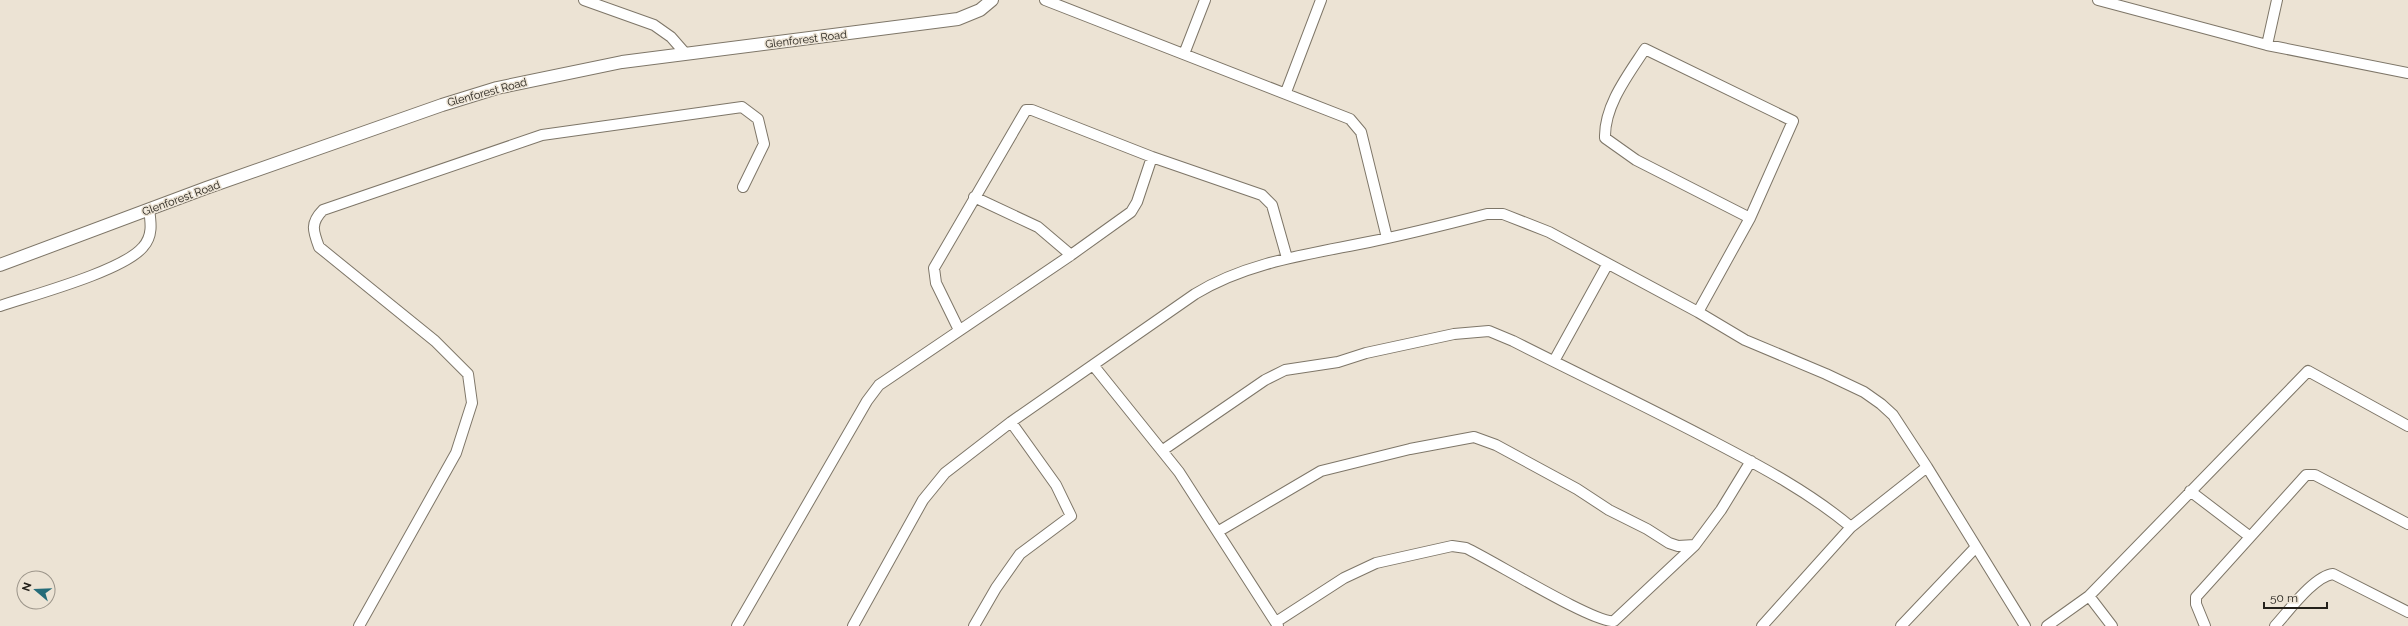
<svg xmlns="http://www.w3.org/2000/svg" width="2408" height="626" font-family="Raleway,sans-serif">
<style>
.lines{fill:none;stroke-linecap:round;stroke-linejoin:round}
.minor-casing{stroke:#7e7668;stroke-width:12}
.tertiary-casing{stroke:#7e7668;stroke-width:14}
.minor{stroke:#fff;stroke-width:10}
.tertiary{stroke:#fff;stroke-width:12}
.labels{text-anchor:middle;stroke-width:3;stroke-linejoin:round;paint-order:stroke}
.street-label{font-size:11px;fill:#24211b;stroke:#ece3d4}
</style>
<rect width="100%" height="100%" fill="#ece3d4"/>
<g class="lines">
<defs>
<path id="minor" d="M 584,0 L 654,25 L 671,37 L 685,53
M 1045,0 L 1350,119 L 1361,132 L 1387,238
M 2098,0 L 2267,45 L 2408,73
M 2267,45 L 2277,0
M 1184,54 L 1205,0
M 1286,92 L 1321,0
M 974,197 L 1038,227 L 1071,255
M 0,306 C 33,295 123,271 143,247 C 153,236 151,223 149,209
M 1698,312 L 1750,218 L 1793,121 L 1645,49 C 1628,75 1604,106 1605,138 L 1636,160 L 1750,218
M 959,330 L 936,283 L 934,268 L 1026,110 L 1032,110 L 1152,157 L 1262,195 L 1272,205 L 1287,258
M 1554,361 L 1607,265
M 1093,365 L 1179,472 L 1278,626
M 1163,450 L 1265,380 L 1285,370 L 1338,362 L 1366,353 L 1454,334 L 1489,331 L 1513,341 C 1580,375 1648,407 1714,442 C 1762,467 1809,492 1851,527
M 2190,491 L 2249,536
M 1219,531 L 1321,471 L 1410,449 L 1474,437 L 1496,445 L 1577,489 L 1609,510 L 1647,529 L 1669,543 L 1678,546 L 1695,545
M 2089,596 L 2112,626
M 1276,622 L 1344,578 L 1376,563 L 1452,546 L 1466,548 C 1492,560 1595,624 1614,621 L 1695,545 L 1721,510 L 1751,461
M 359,626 L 456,453 L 472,403 L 468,374 L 435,341 L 319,247 C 313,231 310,223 323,210 L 542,135 L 742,107 L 758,119 L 764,144 L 743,187
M 737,626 L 867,401 L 879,385 L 1071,255 L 1131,212 L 1137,202 L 1152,157
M 853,626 L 923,500 L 945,473 L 1011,422 L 1195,294 C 1247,262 1310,254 1369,242 C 1409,234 1448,224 1487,214 L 1503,214 L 1549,232 L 1698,312 L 1745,340 L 1826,374 L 1864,392 L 1881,404 L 1893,415 L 1927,467 L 2025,626
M 974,626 L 996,588 L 1020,554 L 1071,516 L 1056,485 L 1011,422
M 1762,626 L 1851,527 L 1927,467
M 1901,626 L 1976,547
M 2047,626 L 2089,596 L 2308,371 L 2408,426
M 2205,626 L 2196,604 L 2196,597 L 2306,475 L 2315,475 L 2408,524
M 2275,626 C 2288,612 2314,576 2333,574 L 2408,612"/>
<path id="tertiary" d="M 0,265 L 206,188 L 442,105 L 497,88 L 622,62 L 958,19 L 980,10 L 992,0"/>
</defs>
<use href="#minor" class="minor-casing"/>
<use href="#tertiary" class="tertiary-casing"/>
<use href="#minor" class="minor"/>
<use href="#tertiary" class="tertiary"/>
</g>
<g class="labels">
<g class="street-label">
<text transform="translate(806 39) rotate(-7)" y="4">Glenforest Road</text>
<text transform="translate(487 92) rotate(-15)" y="4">Glenforest Road</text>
<text transform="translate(181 198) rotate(-20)" y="4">Glenforest Road</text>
</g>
</g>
<g transform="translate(36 590) rotate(289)"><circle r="19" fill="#ece3d4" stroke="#9c958a"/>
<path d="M0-3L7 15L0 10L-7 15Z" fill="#256c79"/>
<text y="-6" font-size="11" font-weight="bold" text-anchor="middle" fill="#24211b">N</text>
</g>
<path d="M2264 602v6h63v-6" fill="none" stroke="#24211b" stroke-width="2"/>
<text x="2270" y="602" font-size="12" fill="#24211b" stroke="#ece3d4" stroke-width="3" paint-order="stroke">50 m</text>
</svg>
